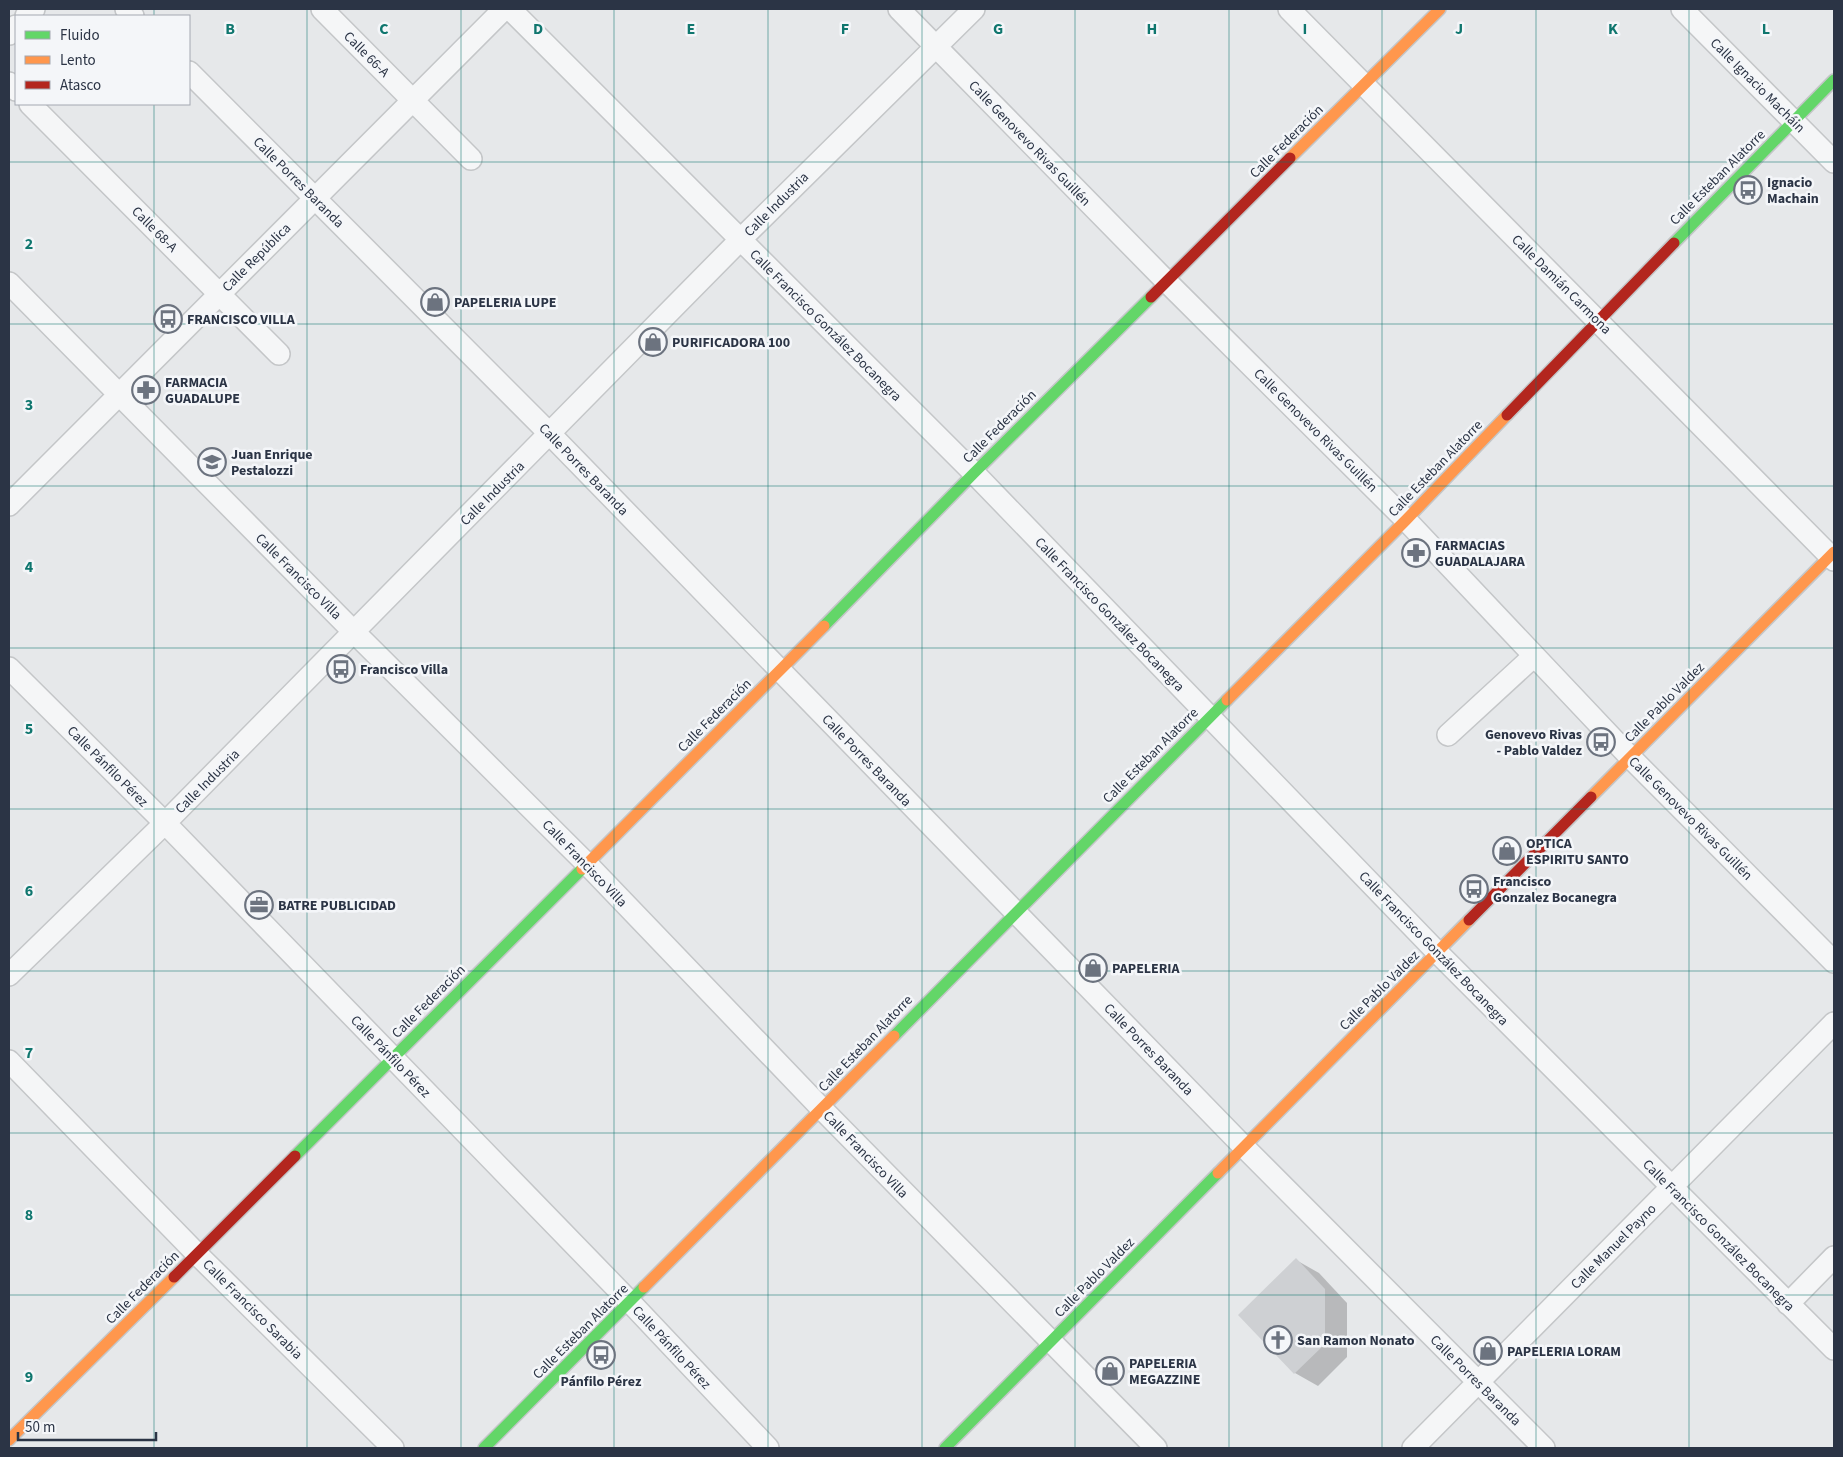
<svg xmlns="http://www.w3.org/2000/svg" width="1843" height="1457" font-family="'Source Sans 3',sans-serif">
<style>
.shadow{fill:#0003}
.building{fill:#ced0d3}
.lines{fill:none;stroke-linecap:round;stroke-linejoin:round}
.street-casing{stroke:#c4c6c8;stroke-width:24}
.fast-casing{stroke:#c4c6c8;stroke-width:14}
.slow-casing{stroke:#c4c6c8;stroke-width:14}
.jam-casing{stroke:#c4c6c8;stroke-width:14}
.street{stroke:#f5f6f7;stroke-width:21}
.fast{stroke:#63d668;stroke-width:11}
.slow{stroke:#ff974d;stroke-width:11}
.jam{stroke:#b3261e;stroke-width:11}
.grid{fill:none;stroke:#0f766e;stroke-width:1;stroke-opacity:0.55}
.labels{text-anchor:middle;stroke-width:5;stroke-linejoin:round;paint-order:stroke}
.street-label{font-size:14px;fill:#2b3445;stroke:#f4f6f9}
.poi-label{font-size:14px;font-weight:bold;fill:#2b3445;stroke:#f4f6f9;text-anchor:start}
.grid-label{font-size:16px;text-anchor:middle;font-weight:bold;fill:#0f766e;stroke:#f4f6f9;stroke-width:5;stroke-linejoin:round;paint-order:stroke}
</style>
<rect width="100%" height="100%" fill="#e6e8ea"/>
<path class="shadow" d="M 1296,1260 L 1319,1273 L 1347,1303 L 1347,1357 L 1318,1386 L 1295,1373 L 1240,1315 Z"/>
<path class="building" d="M 1296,1258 L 1325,1289 L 1325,1344 L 1294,1374 L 1238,1315 Z"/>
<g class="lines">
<defs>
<path id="street" d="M 126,9 L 133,16
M 322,9 L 471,159
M 510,9 L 974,473 L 1437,952 L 1834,1349
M 899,9 L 1166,281 L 1406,520 L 1630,757 L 1834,962
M 1289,9 L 1834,560
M 1682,9 L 1834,162
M 26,16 L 34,9
M 9,34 L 16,26
M 189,72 L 550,434 L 1244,1147 L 1544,1448
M 9,83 L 16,90
M 30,104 L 279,354
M 9,283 L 354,632 L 586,863 L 822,1109 L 1156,1448
M 9,505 L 504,9
M 9,668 L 165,823 L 630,1302 L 768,1448
M 1448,735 L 1534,656
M 9,975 L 165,823 L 741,239 L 974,9
M 9,1061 L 197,1254 L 393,1448
M 1788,1304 L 1834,1257
M 1413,1448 L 1834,1023"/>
<path id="fast" d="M 1674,243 L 1834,80
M 824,626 L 974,473 L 1151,297
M 894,1036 L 1227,700
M 295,1156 L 582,869
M 484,1448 L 644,1287
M 945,1448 L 1218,1173"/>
<path id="slow" d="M 1290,158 L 1440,9
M 1227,700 L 1406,520 L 1507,415
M 1591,797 L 1834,552
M 582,869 L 824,626
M 1218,1173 L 1469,920
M 644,1287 L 894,1036
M 9,1440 L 174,1277"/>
<path id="jam" d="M 1151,297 L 1290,158
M 1507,415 L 1674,243
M 1469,920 L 1591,797
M 174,1277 L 295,1156"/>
</defs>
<use href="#street" class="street-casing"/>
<use href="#fast" class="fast-casing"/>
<use href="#slow" class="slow-casing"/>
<use href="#jam" class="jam-casing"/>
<use href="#street" class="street"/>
<use href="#fast" class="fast"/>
<use href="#slow" class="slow"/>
<use href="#jam" class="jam"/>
</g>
<path class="grid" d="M 154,9 L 154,16M 307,9 L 307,1448M 461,9 L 461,1448M 614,9 L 614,1448M 768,9 L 768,1448M 922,9 L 922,1448M 1075,9 L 1075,1448M 1229,9 L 1229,1448M 1382,9 L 1382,1448M 1536,9 L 1536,1448M 1689,9 L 1689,1448M 154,104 L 154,1448M 9,162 L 1834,162M 9,324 L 1834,324M 9,486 L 1834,486M 9,648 L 1834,648M 9,809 L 1834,809M 9,971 L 1834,971M 9,1133 L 1834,1133M 9,1295 L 1834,1295"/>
<defs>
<symbol id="bus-ring" viewBox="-11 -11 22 22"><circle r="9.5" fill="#f4f6f9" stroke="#6c737f" stroke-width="1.5"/><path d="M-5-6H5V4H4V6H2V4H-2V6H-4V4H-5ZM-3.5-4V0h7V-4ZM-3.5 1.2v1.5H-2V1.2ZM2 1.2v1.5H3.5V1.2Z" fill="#6c737f"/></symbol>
<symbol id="shop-ring" viewBox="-11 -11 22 22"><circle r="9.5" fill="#f4f6f9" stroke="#6c737f" stroke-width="1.5"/><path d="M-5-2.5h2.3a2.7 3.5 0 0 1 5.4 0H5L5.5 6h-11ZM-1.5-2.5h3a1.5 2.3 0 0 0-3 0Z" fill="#6c737f"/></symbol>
<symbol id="pharmacy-ring" viewBox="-11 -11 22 22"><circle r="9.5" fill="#f4f6f9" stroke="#6c737f" stroke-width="1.5"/><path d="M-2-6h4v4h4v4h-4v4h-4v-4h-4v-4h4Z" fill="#6c737f"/></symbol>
<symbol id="school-ring" viewBox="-11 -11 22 22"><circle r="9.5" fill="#f4f6f9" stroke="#6c737f" stroke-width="1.5"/><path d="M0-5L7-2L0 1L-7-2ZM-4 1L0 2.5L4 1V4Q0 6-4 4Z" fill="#6c737f"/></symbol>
<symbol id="office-ring" viewBox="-11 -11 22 22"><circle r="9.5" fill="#f4f6f9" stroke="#6c737f" stroke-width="1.5"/><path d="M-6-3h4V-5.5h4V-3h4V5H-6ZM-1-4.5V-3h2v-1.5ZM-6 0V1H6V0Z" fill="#6c737f"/></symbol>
<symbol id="church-ring" viewBox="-11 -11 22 22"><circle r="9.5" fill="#f4f6f9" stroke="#6c737f" stroke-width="1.5"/><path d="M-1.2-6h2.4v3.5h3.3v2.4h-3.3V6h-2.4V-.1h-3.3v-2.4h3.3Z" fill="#6c737f"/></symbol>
</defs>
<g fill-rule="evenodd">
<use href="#bus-ring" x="1732" y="174" width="32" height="32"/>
<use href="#shop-ring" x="419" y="286" width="32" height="32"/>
<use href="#bus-ring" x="152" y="303" width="32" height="32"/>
<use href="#shop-ring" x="637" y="326" width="32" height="32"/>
<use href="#pharmacy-ring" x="130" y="374" width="32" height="32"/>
<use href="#school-ring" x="196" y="446" width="32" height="32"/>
<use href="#pharmacy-ring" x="1400" y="537" width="32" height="32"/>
<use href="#bus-ring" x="325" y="653" width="32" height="32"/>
<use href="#bus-ring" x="1585" y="726" width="32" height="32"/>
<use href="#shop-ring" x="1491" y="835" width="32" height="32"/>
<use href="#bus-ring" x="1458" y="873" width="32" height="32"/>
<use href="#office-ring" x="243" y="889" width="32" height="32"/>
<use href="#shop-ring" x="1077" y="952" width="32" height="32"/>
<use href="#church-ring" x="1262" y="1324" width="32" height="32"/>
<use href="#shop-ring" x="1472" y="1335" width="32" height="32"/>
<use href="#bus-ring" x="585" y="1339" width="32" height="32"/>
<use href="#shop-ring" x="1094" y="1355" width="32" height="32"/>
</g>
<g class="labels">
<g class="street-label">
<text transform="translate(367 54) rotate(45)" y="5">Calle 66-A</text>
<text transform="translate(1758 85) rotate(45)" y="5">Calle Ignacio Macháin</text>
<text transform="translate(1286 141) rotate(-45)" y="5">Calle Federación</text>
<text transform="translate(1030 143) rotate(46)" y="5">Calle Genovevo Rivas Guillén</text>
<text transform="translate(1717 177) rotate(-45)" y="5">Calle Esteban Alatorre</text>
<text transform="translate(299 182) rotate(45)" y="5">Calle Porres Baranda</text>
<text transform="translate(776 204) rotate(-45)" y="5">Calle Industria</text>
<text transform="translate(155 229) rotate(45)" y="5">Calle 68-A</text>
<text transform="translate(256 257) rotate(-45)" y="5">Calle República</text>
<text transform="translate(1562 284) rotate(45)" y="5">Calle Damián Carmona</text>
<text transform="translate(826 325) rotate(45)" y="5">Calle Francisco González Bocanegra</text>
<text transform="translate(999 426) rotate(-45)" y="5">Calle Federación</text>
<text transform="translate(1316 430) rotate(45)" y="5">Calle Genovevo Rivas Guillén</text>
<text transform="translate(1435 468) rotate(-46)" y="5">Calle Esteban Alatorre</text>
<text transform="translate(584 469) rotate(46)" y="5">Calle Porres Baranda</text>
<text transform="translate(492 493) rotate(-45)" y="5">Calle Industria</text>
<text transform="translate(299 576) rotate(45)" y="5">Calle Francisco Villa</text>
<text transform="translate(1110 614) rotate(46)" y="5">Calle Francisco González Bocanegra</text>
<text transform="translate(1664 702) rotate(-45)" y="5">Calle Pablo Valdez</text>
<text transform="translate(714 715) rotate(-45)" y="5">Calle Federación</text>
<text transform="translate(1150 755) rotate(-45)" y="5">Calle Esteban Alatorre</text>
<text transform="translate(867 760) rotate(46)" y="5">Calle Porres Baranda</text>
<text transform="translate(108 766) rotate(45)" y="5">Calle Pánfilo Pérez</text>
<text transform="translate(207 781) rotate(-45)" y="5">Calle Industria</text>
<text transform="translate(1691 818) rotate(45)" y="5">Calle Genovevo Rivas Guillén</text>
<text transform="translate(585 863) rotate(46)" y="5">Calle Francisco Villa</text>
<text transform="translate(1434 948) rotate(46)" y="5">Calle Francisco González Bocanegra</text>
<text transform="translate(1379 990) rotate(-45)" y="5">Calle Pablo Valdez</text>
<text transform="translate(428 1001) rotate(-45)" y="5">Calle Federación</text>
<text transform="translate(865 1043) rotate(-46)" y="5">Calle Esteban Alatorre</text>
<text transform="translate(1149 1049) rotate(46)" y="5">Calle Porres Baranda</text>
<text transform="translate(391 1056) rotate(46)" y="5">Calle Pánfilo Pérez</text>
<text transform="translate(866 1154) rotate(46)" y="5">Calle Francisco Villa</text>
<text transform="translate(1719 1235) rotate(45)" y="5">Calle Francisco González Bocanegra</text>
<text transform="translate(1613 1246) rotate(-45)" y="5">Calle Manuel Payno</text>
<text transform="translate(1094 1277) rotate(-45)" y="5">Calle Pablo Valdez</text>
<text transform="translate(142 1287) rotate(-45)" y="5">Calle Federación</text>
<text transform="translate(253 1309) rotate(45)" y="5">Calle Francisco Sarabia</text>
<text transform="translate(580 1331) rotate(-45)" y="5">Calle Esteban Alatorre</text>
<text transform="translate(672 1347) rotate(47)" y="5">Calle Pánfilo Pérez</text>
<text transform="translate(1476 1380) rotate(45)" y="5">Calle Porres Baranda</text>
</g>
<g class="poi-label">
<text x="1767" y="187">Ignacio<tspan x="1767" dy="16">Machain</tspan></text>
<text x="454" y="307">PAPELERIA LUPE</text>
<text x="187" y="324">FRANCISCO VILLA</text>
<text x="672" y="347">PURIFICADORA 100</text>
<text x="165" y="387">FARMACIA<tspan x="165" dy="16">GUADALUPE</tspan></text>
<text x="231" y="459">Juan Enrique<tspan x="231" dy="16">Pestalozzi</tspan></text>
<text x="1435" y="550">FARMACIAS<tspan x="1435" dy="16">GUADALAJARA</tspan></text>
<text x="360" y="674">Francisco Villa</text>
<text x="1582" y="739" text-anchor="end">Genovevo Rivas<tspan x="1582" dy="16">- Pablo Valdez</tspan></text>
<text x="1526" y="848">OPTICA<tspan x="1526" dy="16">ESPIRITU SANTO</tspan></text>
<text x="1493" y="886">Francisco<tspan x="1493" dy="16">Gonzalez Bocanegra</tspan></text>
<text x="278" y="910">BATRE PUBLICIDAD</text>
<text x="1112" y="973">PAPELERIA</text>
<text x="1297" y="1345">San Ramon Nonato</text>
<text x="1507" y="1356">PAPELERIA LORAM</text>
<text x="1129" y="1368">PAPELERIA<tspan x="1129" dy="16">MEGAZZINE</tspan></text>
<text x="601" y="1386" text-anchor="middle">Pánfilo Pérez</text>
</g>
</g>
<g class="grid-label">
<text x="230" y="34">B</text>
<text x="384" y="34">C</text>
<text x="538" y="34">D</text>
<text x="691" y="34">E</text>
<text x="845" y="34">F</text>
<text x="998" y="34">G</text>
<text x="1152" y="34">H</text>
<text x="1305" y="34">I</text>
<text x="1459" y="34">J</text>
<text x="1613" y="34">K</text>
<text x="1766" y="34">L</text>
<text x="29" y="249">2</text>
<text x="29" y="410">3</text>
<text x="29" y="572">4</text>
<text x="29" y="734">5</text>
<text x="29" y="896">6</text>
<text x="29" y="1058">7</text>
<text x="29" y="1220">8</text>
<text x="29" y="1382">9</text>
</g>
<rect width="1843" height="1457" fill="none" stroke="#2b3445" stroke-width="20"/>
<rect x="15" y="15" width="175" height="90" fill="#f4f6f9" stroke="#a4a8b1"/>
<rect x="25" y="31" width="25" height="8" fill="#63d668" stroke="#a4a8b1"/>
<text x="60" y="40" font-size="15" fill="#2b3445">Fluido</text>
<rect x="25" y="56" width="25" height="8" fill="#ff974d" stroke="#a4a8b1"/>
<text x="60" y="65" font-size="15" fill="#2b3445">Lento</text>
<rect x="25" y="81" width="25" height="8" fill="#b3261e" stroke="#a4a8b1"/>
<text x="60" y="90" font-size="15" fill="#2b3445">Atasco</text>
<path d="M18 1432v8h138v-8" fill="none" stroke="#2b3445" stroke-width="2.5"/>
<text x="25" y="1432" font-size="15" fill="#2b3445" stroke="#f4f6f9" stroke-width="4" paint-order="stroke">50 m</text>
</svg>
